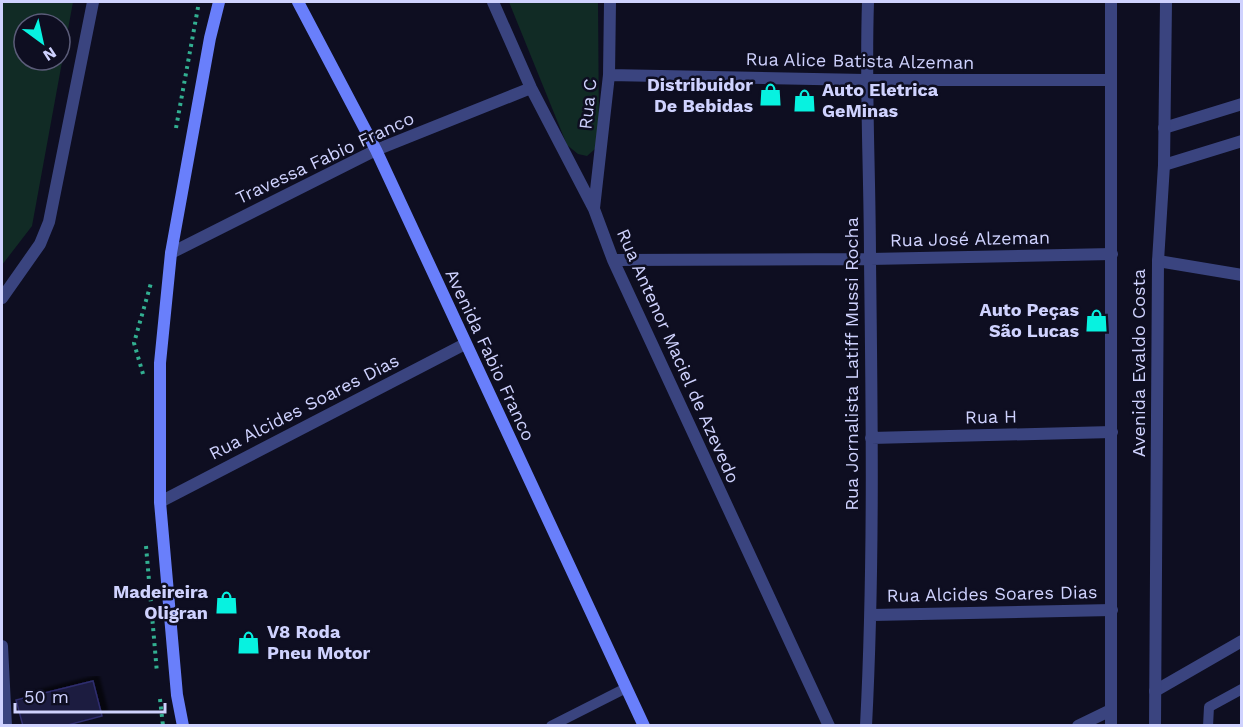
<svg xmlns="http://www.w3.org/2000/svg" width="1243" height="727" font-family="'Work Sans',sans-serif">
<style>
.green{fill:#112b25;fill-rule:evenodd}
.building{fill:#1b1a41;stroke:#2f2d6d;stroke-width:1.5;filter:url(#shadow)}
.lines{fill:none;stroke-linecap:round;stroke-linejoin:round}
.path{stroke:#32af91;stroke-width:4;stroke-dasharray:3 4.5;stroke-linecap:butt}
.service{stroke:#3a447f;stroke-width:10}
.minor{stroke:#3a447f;stroke-width:12}
.tertiary{stroke:#3a447f;stroke-width:12}
.secondary{stroke:#697ffb;stroke-width:12}
.labels{text-anchor:middle;stroke-width:5;stroke-linejoin:round;paint-order:stroke}
.street-label{font-size:18px;fill:#cfd2fe;stroke:#0e0e21}
.poi-label{font-size:18px;font-weight:bold;fill:#cfd2fe;stroke:#0e0e21;text-anchor:end}
</style>
<defs>
<filter id="shadow"><feDropShadow dx="5.5" dy="-5.5" stdDeviation="1.5" flood-color="#0009"/></filter>
</defs>
<rect width="100%" height="100%" fill="#0e0e21"/>
<path class="green" d="M 2,2 L 73,2 L 32,226 L 2,265 ZM 24,24 L 60,24 L 60,60 L 24,60 Z
M 509,2 L 598,2 L 599,133 L 595,149 L 587,156 L 578,154 L 567,145 Z"/>
<path class="building" d="M 93,681 L 102,716 L 64,726 L 23,726 L 16,700 Z"/>
<g class="lines">
<path class="path" d="M 176,128 L 199,2
M 143,374 L 134,343 L 151,283
M 146,546 L 157,673
M 160,699 L 163,726"/>
<path class="service" d="M 551,726 L 626,688
M 1208,726 L 1209,707 L 1242,689"/>
<path class="minor" d="M 493,2 L 531,88 L 594,209 L 613,260 L 829,726
M 609,75 L 865,80 L 1110,80
M 1164,128 L 1242,104
M 1164,165 L 1242,141
M 594,208 L 609,75 L 610,2
M 171,253 L 376,150 L 531,88
M 613,260 L 870,259 L 1112,254
M 1158,261 L 1242,275
M 871,438 L 1112,432
M 160,502 L 465,344
M 872,615 L 1112,610
M 2,646 L 6,726
M 1155,691 L 1242,641
M 866,726 C 874,571 872,416 870,261 C 870,174 865,88 868,2
M 1078,726 L 1111,710"/>
<path class="tertiary" d="M 1111,2 L 1111,726
M 2,298 L 40,244 L 49,222 L 93,2
M 1155,726 L 1158,261 L 1164,165 L 1166,2"/>
<path class="secondary" d="M 298,2 L 376,150 L 644,726
M 183,726 L 177,695 L 160,502 L 160,363 L 171,253 L 210,38 L 219,2"/>
</g>
<defs>
<symbol id="shop-bare" viewBox="-9 -9 18 18"><path d="M-5-2.5h2.3a2.7 3.5 0 0 1 5.4 0H5L5.5 6h-11ZM-1.5-2.5h3a1.5 2.3 0 0 0-3 0Z" fill="#07f2e0" stroke="#0e0e21" stroke-width="2.5" paint-order="stroke"/></symbol>
</defs>
<g fill-rule="evenodd">
<use href="#shop-bare" x="754" y="78" width="33" height="33"/>
<use href="#shop-bare" x="788" y="84" width="33" height="33"/>
<use href="#shop-bare" x="1080" y="304" width="33" height="33"/>
<use href="#shop-bare" x="210" y="586" width="33" height="33"/>
<use href="#shop-bare" x="232" y="626" width="33" height="33"/>
</g>
<g class="labels">
<g class="street-label">
<text transform="translate(860 61) rotate(1)" y="6">Rua Alice Batista Alzeman</text>
<text transform="translate(588 104) rotate(-84)" y="6">Rua C</text>
<text transform="translate(325 158) rotate(-25)" y="6">Travessa Fabio Franco</text>
<text transform="translate(970 239) rotate(-1)" y="6">Rua José Alzeman</text>
<text transform="translate(490 355) rotate(65)" y="6">Avenida Fabio Franco</text>
<text transform="translate(678 356) rotate(66)" y="6">Rua Antenor Maciel de Azevedo</text>
<text transform="translate(1139 363) rotate(-90)" y="6">Avenida Evaldo Costa</text>
<text transform="translate(852 364) rotate(-90)" y="6">Rua Jornalista Latiff Mussi Rocha</text>
<text transform="translate(304 407) rotate(-27)" y="6">Rua Alcides Soares Dias</text>
<text transform="translate(991 417) rotate(-1)" y="6">Rua H</text>
<text transform="translate(992 594) rotate(-1)" y="6">Rua Alcides Soares Dias</text>
</g>
<g class="poi-label">
<text x="753" y="91">Distribuidor<tspan x="753" dy="21">De Bebidas</tspan></text>
<text x="822" y="96" text-anchor="start">Auto Eletrica<tspan x="822" dy="21">GeMinas</tspan></text>
<text x="1079" y="316">Auto Peças<tspan x="1079" dy="21">São Lucas</tspan></text>
<text x="208" y="598">Madeireira<tspan x="208" dy="21">Oligran</tspan></text>
<text x="267" y="638" text-anchor="start">V8 Roda<tspan x="267" dy="21">Pneu Motor</tspan></text>
</g>
</g>
<rect width="1243" height="727" fill="none" stroke="#cfd2fe" stroke-width="6"/>
<g transform="translate(42 42) rotate(147)"><circle r="28" fill="#0e0e21" stroke="#5b5c79" stroke-width="1.5"/>
<path d="M0-4.5L10 22L0 15L-10 22Z" fill="#07f2e0"/>
<text y="-9" font-size="16" font-weight="bold" text-anchor="middle" fill="#cfd2fe">N</text>
</g>
<path d="M15 703v9h150v-9" fill="none" stroke="#cfd2fe" stroke-width="3"/>
<text x="24" y="703" font-size="18" fill="#cfd2fe" stroke="#0e0e21" stroke-width="4.5" paint-order="stroke">50 m</text>
</svg>
